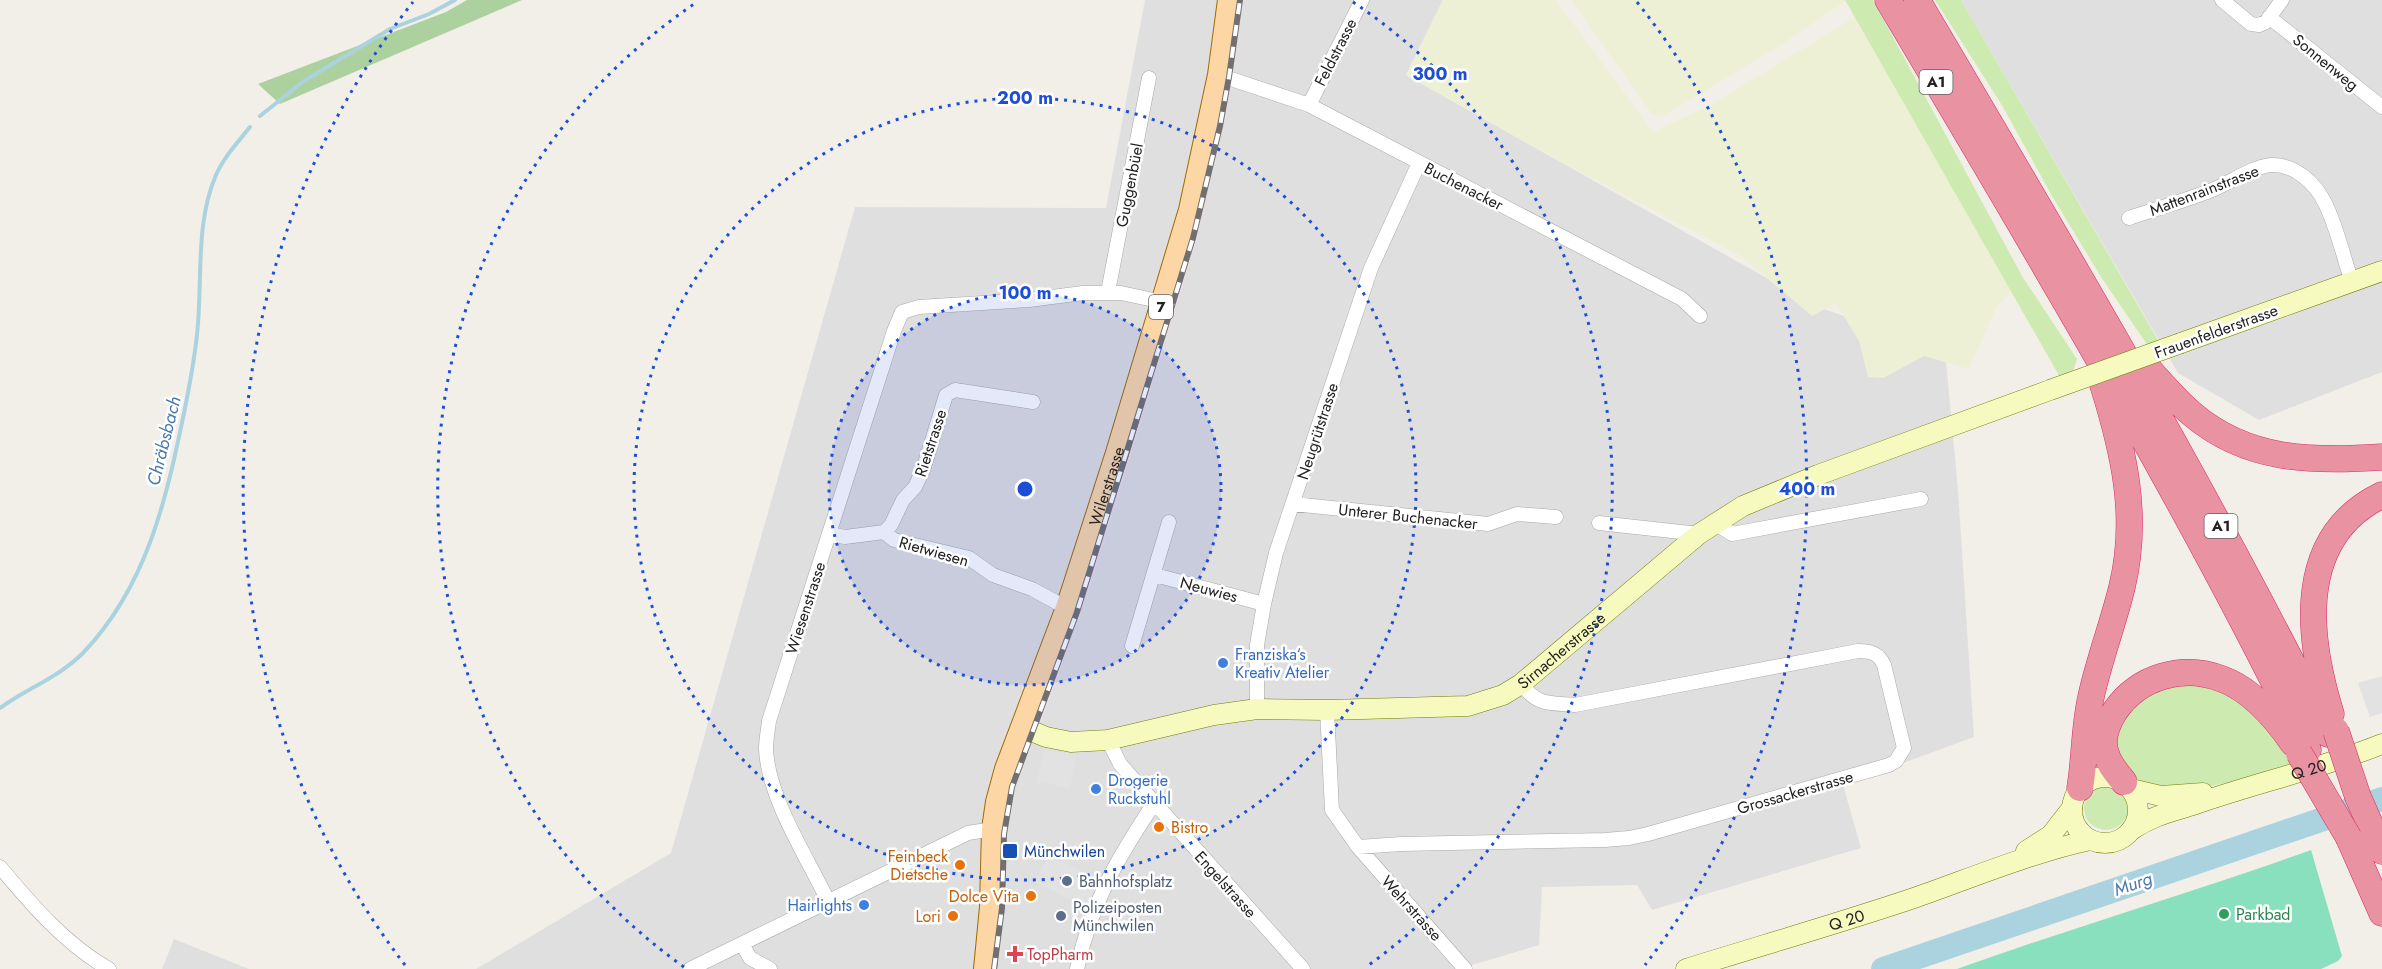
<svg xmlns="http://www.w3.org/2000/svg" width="2382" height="969" font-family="Jost,sans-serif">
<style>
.residential{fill:#e0dfdf}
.industrial{fill:#ebdbe8}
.farmland{fill:#eef0d5}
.grass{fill:#cdebb0}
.forest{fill:#add19e}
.pitch{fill:#88e0be}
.parking{fill:#e2e2e2}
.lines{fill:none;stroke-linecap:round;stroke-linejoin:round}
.stream{stroke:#aad3df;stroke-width:4}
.river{stroke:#aad3df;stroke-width:24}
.street-casing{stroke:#a9a9a9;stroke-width:15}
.secondary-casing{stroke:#707d05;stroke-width:21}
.primary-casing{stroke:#a06b00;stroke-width:24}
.highway-casing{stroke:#dc2a67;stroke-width:27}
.street{stroke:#fff;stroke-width:14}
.secondary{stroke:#f7fabf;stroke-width:20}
.primary{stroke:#fcd6a4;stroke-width:22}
.highway{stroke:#e892a2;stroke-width:26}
.rail-casing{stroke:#707070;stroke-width:6}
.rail{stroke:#fff;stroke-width:4;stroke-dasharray:11;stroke-linecap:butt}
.secondary-bridge-casing{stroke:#707d05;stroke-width:21;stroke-linecap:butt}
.highway-bridge-casing{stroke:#dc2a67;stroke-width:27;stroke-linecap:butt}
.secondary-bridge{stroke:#f7fabf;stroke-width:20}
.highway-bridge{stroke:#e892a2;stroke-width:26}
.ring{fill:none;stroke:#1d4ed8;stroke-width:3;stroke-dasharray:3 6}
.shop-dot{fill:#3f7fe0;stroke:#fff;stroke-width:2}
.food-dot{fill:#e8710a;stroke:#fff;stroke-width:2}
.transit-dot{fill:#1a4fb4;stroke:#fff;stroke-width:2}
.service-dot{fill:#5c6f8a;stroke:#fff;stroke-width:2}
.leisure-dot{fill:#2e9e5b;stroke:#fff;stroke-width:2}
.health-dot{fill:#e0444e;stroke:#fff;stroke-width:2}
.labels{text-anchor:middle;stroke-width:5;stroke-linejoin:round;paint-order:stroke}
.shield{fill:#fff;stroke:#646464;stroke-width:1.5}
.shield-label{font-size:15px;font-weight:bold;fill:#222}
.street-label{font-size:16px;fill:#222;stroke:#fff}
.shop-label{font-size:16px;fill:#366cbe;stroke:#fff;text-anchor:start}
.food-label{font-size:16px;fill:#c56008;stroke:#fff;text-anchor:end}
.transit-label{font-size:16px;fill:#164399;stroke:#fff;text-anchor:start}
.service-label{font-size:16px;fill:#4e5e75;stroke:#fff;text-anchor:start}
.leisure-label{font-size:16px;fill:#27864d;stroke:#fff;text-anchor:start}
.health-label{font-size:16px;fill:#be3a42;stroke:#fff;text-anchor:start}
.water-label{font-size:18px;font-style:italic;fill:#4a7aab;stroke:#fff}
.centre{fill:#1d4ed8;stroke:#fff;stroke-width:3}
.ring-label{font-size:18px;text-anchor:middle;font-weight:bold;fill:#1d4ed8;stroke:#fff;stroke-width:5;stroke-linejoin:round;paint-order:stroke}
</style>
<rect width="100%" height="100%" fill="#f2efe9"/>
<path class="residential" d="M 1145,0 L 1443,0 L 1406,75 L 1818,307 L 1945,351 L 1958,490 L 1974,737 L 1843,785 L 1861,848 L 1652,910 L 1637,885 L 1542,887 L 1539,945 L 1472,965 L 1472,969 L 476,969 L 671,853 L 855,207 L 1106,208 Z
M 1961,0 L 2382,0 L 2382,372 L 2259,420 L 2178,373 Z
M 174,939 L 249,969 L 162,969 Z"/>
<path class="industrial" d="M 1236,0 L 1244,0 L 1231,90 L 1198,236 L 1091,586 L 1042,721 L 1037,712 L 1074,610 Z"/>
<path class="farmland" d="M 1443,0 L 1556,0 L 1653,132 L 1709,106 L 1855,17 L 2012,292 L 1997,306 L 1969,369 L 1924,356 L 1883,378 L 1868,377 L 1859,341 L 1836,303 L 1812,316 L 1741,256 L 1539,150 L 1406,75 Z
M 1571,0 L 1845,0 L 1846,1 L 1778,47 L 1663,116 L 1652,114 Z"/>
<path class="grass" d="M 1845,0 L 1873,0 L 2022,276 L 2077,359 L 2072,374 L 2061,379 Z
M 1935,0 L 1961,0 L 2158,340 L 2148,346 L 2101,277 L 2052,196 L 2003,107 Z
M 2185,679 L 2232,690 L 2273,727 L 2294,765 C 2257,776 2162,806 2131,777 C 2118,765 2117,747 2114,730 L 2144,693 Z
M2084 808a22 22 0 1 1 44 0a22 22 0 1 1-44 0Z"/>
<path class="forest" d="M 467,0 L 522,0 L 280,104 L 258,84 L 446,12 Z"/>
<path class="pitch" d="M 2311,850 L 2342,956 L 2338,961 L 2321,969 L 1957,969 C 2074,927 2194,892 2311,850 Z"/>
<path class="parking" d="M 2382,676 L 2382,713 L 2370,717 L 2358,683 Z
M 1044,750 L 1077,754 L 1070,788 L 1037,782 Z
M 1049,855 L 1099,880 L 1086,907 L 1035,882 Z"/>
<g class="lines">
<path class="stream" d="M 260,116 L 304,81 L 390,29 L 429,14 L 455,0
M 0,708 C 28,688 59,677 83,653 C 147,586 166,500 184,413 C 190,383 196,354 198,323 C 202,275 196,221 216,175 C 224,157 238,142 250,127"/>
<path class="river" d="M 1883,969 L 2382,799"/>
<defs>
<path id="street" d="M 2222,0 L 2251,24 L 2259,25 L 2266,22 L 2282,0
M 2269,17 L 2382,107
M 1219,75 L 1309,105 L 1682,299 L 1700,316
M 1309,105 L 1362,0
M 2129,218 C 2156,209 2184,201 2212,190 C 2230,183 2251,167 2271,165 C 2295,164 2315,183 2325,203 C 2337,227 2343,256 2352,282
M 1108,292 L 1149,78
M 1293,504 L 1488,524 L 1517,514 L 1556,517
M 1599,523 L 1699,534
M 1715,523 L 1732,534 L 1921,499
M 884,532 L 891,525 L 903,500 L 915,487 L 923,470 L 946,395 L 955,390 L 1033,402
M 829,534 L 845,537 L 884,532 L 894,540 L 969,558 L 993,575 L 1032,589 L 1067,608
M 1155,575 L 1264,604
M 1132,646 L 1169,522
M 1257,709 L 1257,645 L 1264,604 L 1276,553 L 1371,268 L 1419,163
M 1327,710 L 1332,810 L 1358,847 L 1401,844 L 1605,840 L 1629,838 L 1648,834 L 1889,765 L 1896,761 L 1904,748 L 1884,665 C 1879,653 1870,651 1858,651 L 1575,705 C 1549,703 1538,706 1521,684
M 1108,740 L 1120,764 L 1303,969
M 1358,847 L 1465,969
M 0,867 C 31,904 66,945 109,969
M 828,901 C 807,857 768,798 766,749 C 766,740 768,730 769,721 L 894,331 L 902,312 L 919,307 L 1029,300 L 1083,293 L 1121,293 L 1163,302
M 742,944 L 750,958 L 770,969
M 690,969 L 968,833 L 993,829
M 1077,969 C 1091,903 1118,857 1155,802"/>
<g id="secondary">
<path d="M 2181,343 L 2382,271"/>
<path id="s1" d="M 1022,727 L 1046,737 L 1071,742 L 1108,740 L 1214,715 L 1257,709 L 1327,710 L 1468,706 L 1503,695 L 1521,684 L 1699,534 L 1743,506 L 1818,475 L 2050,390"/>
<circle cx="2105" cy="810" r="33"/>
<path d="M 2131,789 L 2161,796 L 2203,793"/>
<path id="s2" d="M 2133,829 C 2152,816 2171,812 2193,805 C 2255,783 2320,769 2382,744"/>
<path d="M 2026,851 L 2051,835 L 2072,808"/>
<path id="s3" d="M 1686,969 C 1763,945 1840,923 1917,897 C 1974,877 2031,853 2090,840"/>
</g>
<g id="primary">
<path id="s4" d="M 985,969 L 991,907 L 993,829 L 997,802 L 1006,769 L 1067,608 L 1117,453 L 1190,210 L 1219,75 L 1229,0"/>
</g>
<path id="highway" d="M 1888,0 C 2034,247 2182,492 2308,750
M 1917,0 C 2060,242 2203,483 2328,734
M 2141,361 C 2158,379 2173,398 2192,414 C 2247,461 2313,462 2382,457
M 2331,714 C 2307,637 2295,537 2382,495
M 2124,782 C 2116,772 2108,763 2105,750 C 2102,737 2108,722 2115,711 C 2139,676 2183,664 2222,679 C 2252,690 2275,717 2293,743
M 2080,788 C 2085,758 2084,727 2091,697 C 2099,660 2113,624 2122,587 C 2139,517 2124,452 2103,385
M 2358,797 L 2382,851
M 2349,838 L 2382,913"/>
</defs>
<use href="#street" class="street-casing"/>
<use href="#secondary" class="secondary-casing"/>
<use href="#primary" class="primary-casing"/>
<use href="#highway" class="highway-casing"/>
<use href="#street" class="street"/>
<use href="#secondary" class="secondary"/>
<use href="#primary" class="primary"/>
<use href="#highway" class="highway"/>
<defs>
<path id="rail" d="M 994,969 L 1002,908 L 1004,834 L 1012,787 L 1077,612 L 1193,238 L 1220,126 L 1229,77 L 1240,0"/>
</defs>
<use href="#rail" class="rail-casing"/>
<use href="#rail" class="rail"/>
<defs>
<path id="secondary-bridge" d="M 2050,390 L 2181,343"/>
<path id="highway-bridge" d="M 2336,731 L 2358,797
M 2299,753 L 2349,838"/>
</defs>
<use href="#secondary-bridge" class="secondary-bridge-casing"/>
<use href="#highway-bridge" class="highway-bridge-casing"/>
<use href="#secondary-bridge" class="secondary-bridge"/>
<use href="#highway-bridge" class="highway-bridge"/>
</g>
<circle cx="1025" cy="489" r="196" fill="#1d4ed8" fill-opacity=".12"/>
<g class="ring">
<circle cx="1025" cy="489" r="196"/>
<circle cx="1025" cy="489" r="391"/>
<path d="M684 967A587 587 0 0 1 697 2M1353 2A587 587 0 0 1 1366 967"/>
<path d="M405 965A782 782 0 0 1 413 2M1637 2A782 782 0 0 1 1645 965"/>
</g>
<g class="shop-dot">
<circle cx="1223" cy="663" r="6"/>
<circle cx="1096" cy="789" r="6"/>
<circle cx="864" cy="905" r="6"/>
</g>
<g class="food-dot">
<circle cx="1159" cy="827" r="6"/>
<circle cx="960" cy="865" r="6"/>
<circle cx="1031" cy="896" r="6"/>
<circle cx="953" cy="916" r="6"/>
</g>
<rect class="transit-dot" x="1002" y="843" width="16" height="16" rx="3"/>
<g class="service-dot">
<circle cx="1067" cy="881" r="6"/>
<circle cx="1061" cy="916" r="6"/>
</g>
<circle class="leisure-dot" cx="2224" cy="914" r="6"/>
<path class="health-dot" d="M1012 945h6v6h6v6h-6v6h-6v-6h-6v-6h6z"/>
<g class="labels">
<g class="shield">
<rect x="1919.5" y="70" width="33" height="24" rx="4.5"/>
<rect x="1149" y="295" width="24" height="24" rx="4.5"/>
<rect x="2204.5" y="514" width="33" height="24" rx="4.5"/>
</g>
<g class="shield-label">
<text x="1936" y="87">A1</text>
<text x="1161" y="312">7</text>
<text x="2221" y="531">A1</text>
</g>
<g class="street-label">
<text transform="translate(1335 52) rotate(-63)" y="6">Feldstrasse</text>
<text transform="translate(2326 62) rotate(39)" y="6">Sonnenweg</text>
<text transform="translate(1129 185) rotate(-79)" y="6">Guggenbüel</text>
<text transform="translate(1464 186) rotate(27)" y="6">Buchenacker</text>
<text transform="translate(2204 190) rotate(-21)" y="6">Mattenrainstrasse</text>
<text transform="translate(2216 331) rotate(-20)" y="6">Frauenfelderstrasse</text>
<text transform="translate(1317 431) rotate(-72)" y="6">Neugrütstrasse</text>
<text transform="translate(930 443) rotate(-72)" y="6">Rietstrasse</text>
<text dy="6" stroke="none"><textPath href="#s4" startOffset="502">Wilerstrasse</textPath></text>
<text transform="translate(1408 516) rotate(6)" y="6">Unterer Buchenacker</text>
<text transform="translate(934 551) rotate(16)" y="6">Rietwiesen</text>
<text transform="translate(1209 589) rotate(15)" y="6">Neuwies</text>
<text transform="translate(805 608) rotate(-72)" y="6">Wiesenstrasse</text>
<text dy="6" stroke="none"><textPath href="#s1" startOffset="562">Sirnacherstrasse</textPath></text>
<text dy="6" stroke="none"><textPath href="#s2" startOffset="186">Q 20</textPath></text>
<text transform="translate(1795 792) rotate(-16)" y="6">Grossackerstrasse</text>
<text transform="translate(1226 884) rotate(48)" y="6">Engelstrasse</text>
<text transform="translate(1412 908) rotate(48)" y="6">Wehrstrasse</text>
<text dy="6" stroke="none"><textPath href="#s3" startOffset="168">Q 20</textPath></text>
</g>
<g class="shop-label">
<text x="1235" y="660">Franziska‘s<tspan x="1235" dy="18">Kreativ Atelier</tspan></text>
<text x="1108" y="786">Drogerie<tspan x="1108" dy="18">Ruckstuhl</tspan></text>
<text x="852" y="911" text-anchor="end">Hairlights</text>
</g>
<g class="food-label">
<text x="1171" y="833" text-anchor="start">Bistro</text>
<text x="948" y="862">Feinbeck<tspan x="948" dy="18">Dietsche</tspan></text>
<text x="1019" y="902">Dolce Vita</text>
<text x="941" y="922">Lori</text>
</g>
<g class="transit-label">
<text x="1024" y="857">Münchwilen</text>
</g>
<g class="service-label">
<text x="1079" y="887">Bahnhofsplatz</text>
<text x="1073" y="913">Polizeiposten<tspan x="1073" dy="18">Münchwilen</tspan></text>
</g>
<g class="leisure-label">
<text x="2236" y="920">Parkbad</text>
</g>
<g class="health-label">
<text x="1027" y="960">TopPharm</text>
</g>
<g class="water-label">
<text transform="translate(164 441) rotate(-76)" y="6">Chräbsbach</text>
<text transform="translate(2133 884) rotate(-19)" y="6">Murg</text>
</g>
</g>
<circle cx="1025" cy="489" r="9" class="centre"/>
<g class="ring-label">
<text x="1440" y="80">300 m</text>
<text x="1025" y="104">200 m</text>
<text x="1025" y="299">100 m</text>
<text x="1807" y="495">400 m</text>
</g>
</svg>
